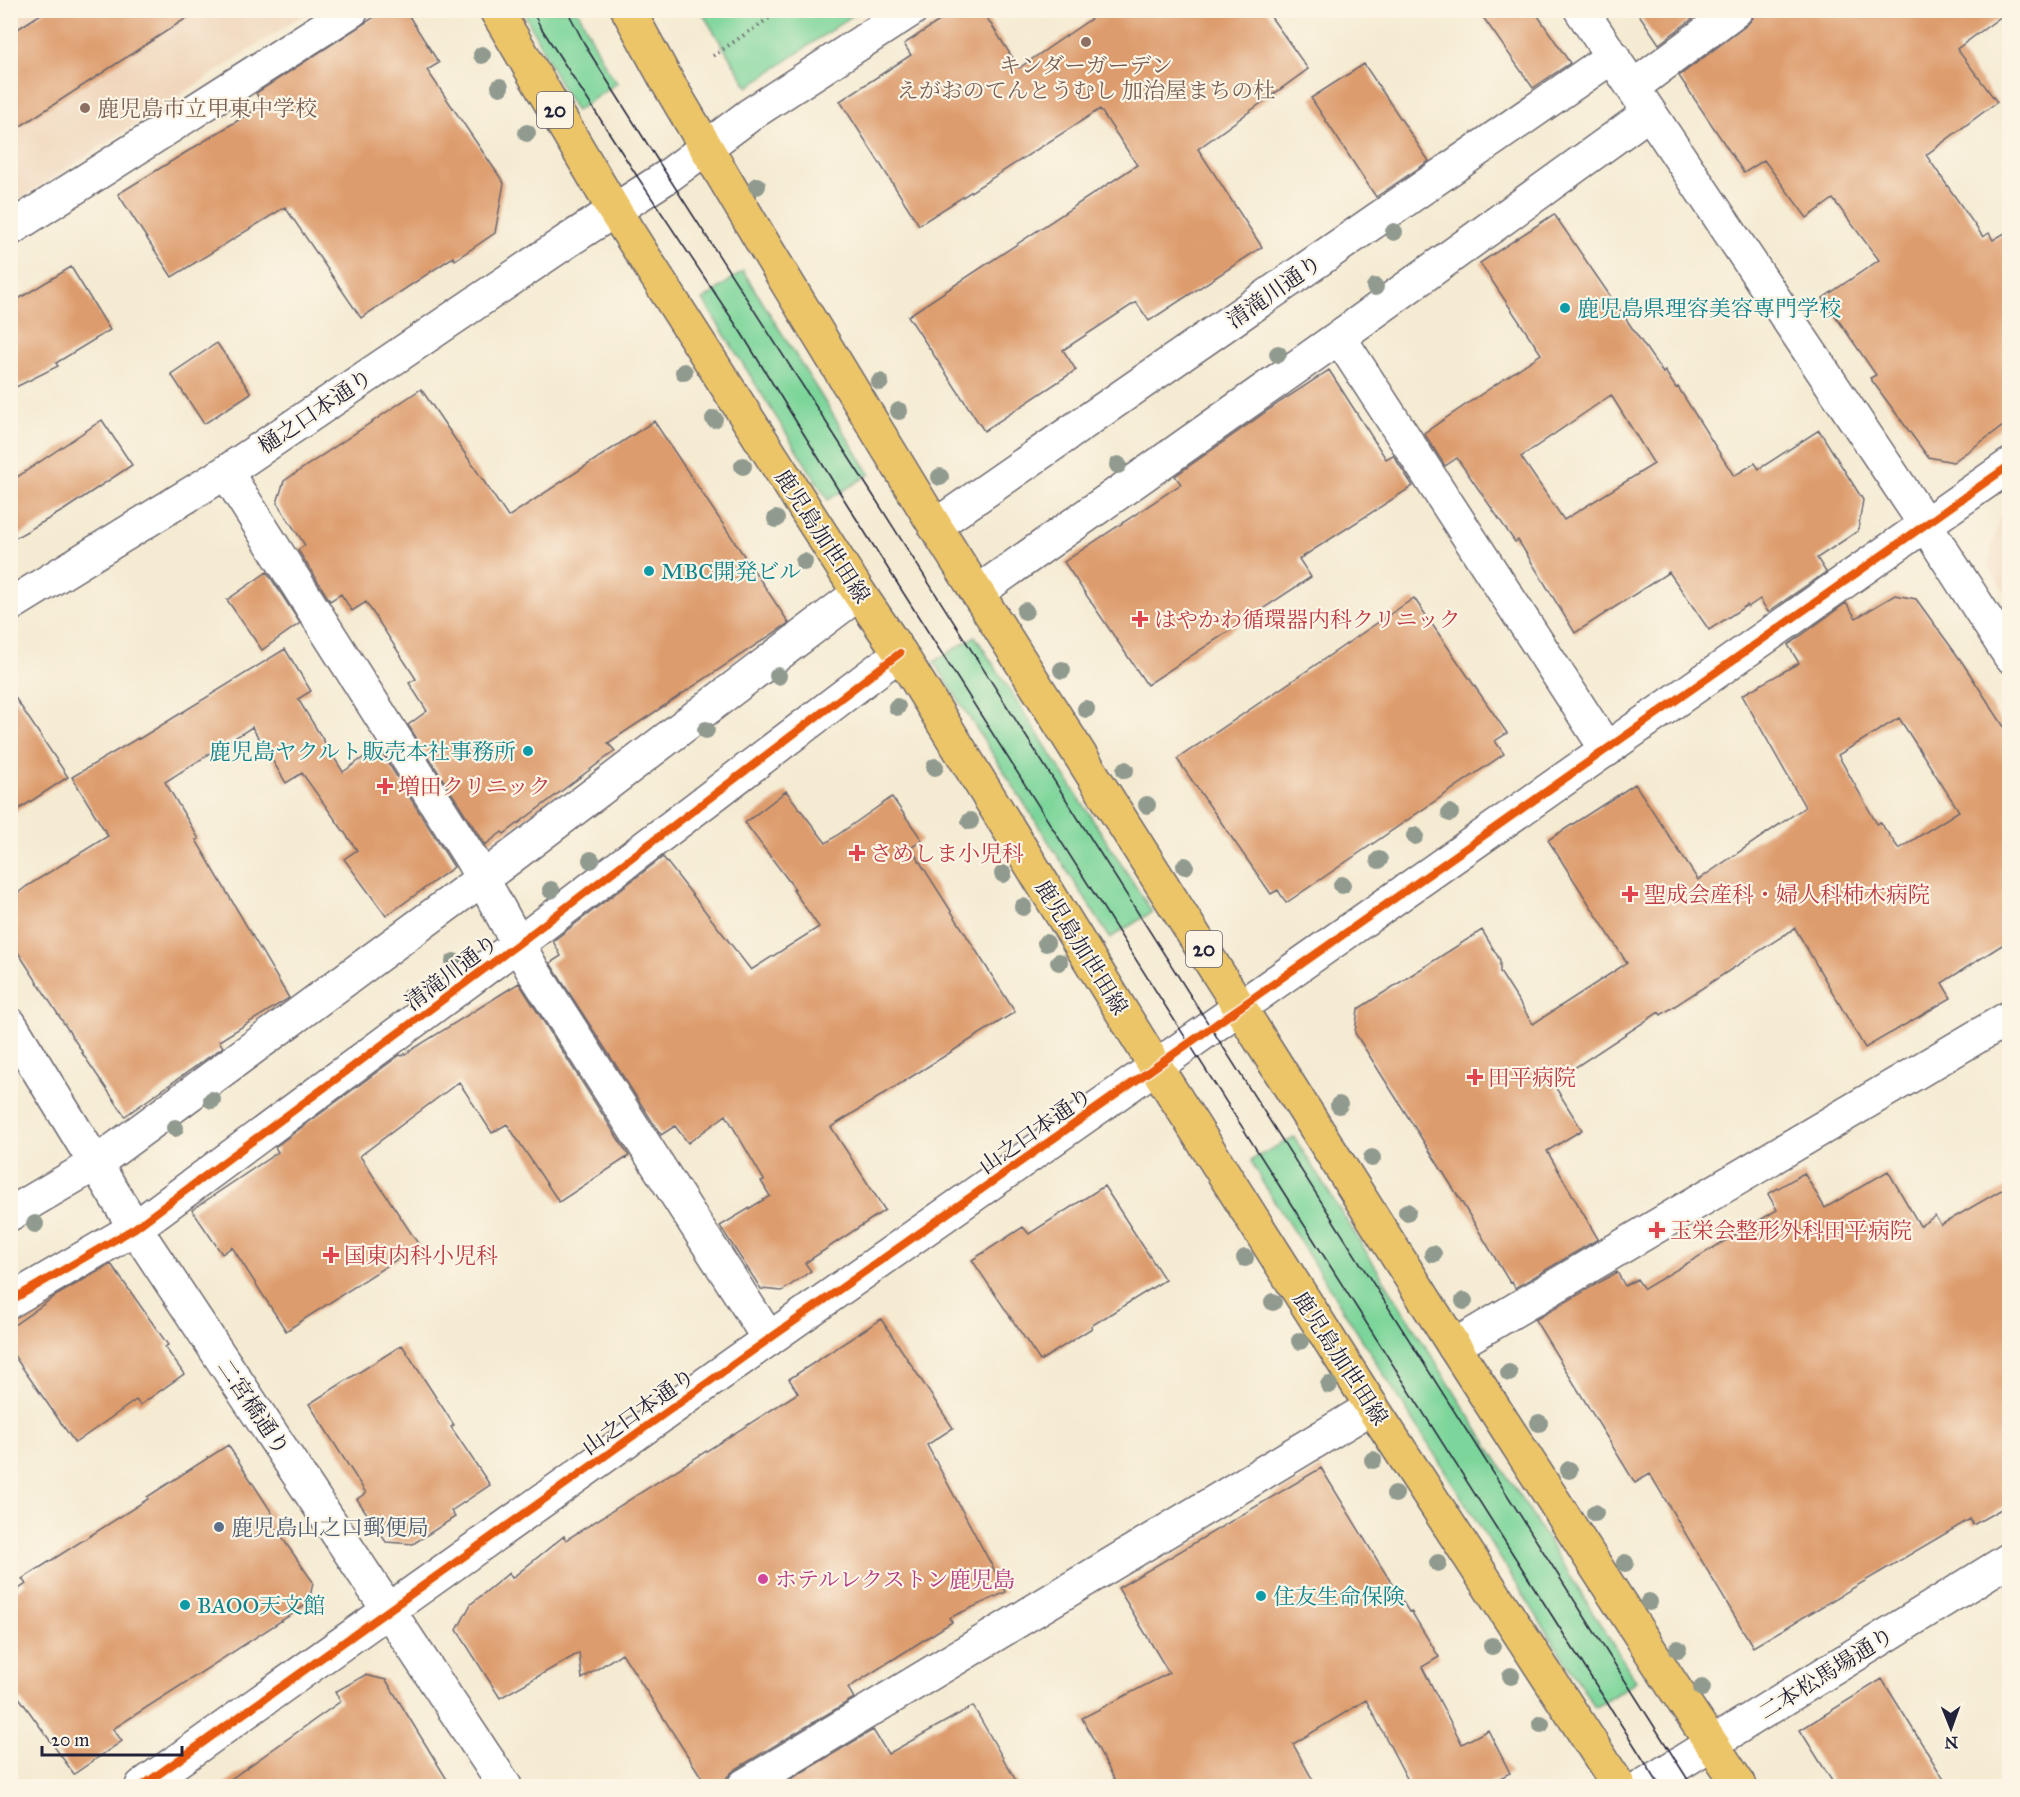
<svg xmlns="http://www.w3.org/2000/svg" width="2020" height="1797" font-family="'IM FELL Great Primer','Noto Serif JP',serif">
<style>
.built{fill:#f0d6bc}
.green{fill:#7cd59a;stroke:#4f7c6a;stroke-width:1.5}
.building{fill:#dd9c6d;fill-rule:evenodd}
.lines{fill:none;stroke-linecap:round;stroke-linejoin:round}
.minor-casing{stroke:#6c6870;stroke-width:36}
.tertiary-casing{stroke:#6c6870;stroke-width:36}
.primary-casing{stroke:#6c6870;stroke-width:36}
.path{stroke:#6c6870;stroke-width:4;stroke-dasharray:1.5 4.5;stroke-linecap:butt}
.minor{stroke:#fff;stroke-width:33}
.tertiary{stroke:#fff;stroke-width:33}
.primary{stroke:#edc569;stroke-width:33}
.tram{stroke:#22223b;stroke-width:1.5}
.cycleway-casing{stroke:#fcf5e5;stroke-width:11}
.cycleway{stroke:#e8590c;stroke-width:8}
.tree{fill:#909a8f}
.education-dot{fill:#8d6e63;stroke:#fcf5e5;stroke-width:2}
.culture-dot{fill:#0f9aa8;stroke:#fcf5e5;stroke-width:2}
.health-dot{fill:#e0444e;stroke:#fcf5e5;stroke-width:2}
.service-dot{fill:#5c6f8a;stroke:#fcf5e5;stroke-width:2}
.hotel-dot{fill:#d1479c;stroke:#fcf5e5;stroke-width:2}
.labels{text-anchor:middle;stroke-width:4.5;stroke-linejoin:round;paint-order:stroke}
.shield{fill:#fcf5e5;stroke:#63616e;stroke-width:1.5}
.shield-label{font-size:21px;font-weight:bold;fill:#22223b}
.education-label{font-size:22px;fill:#785e54;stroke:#fcf5e5}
.street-label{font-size:22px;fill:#22223b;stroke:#fcf5e5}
.culture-label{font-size:22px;fill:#0d838f;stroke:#fcf5e5;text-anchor:start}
.health-label{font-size:22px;fill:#be3a42;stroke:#fcf5e5;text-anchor:start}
.service-label{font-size:22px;fill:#4e5e75;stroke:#fcf5e5;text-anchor:start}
.hotel-label{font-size:22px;fill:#b23c85;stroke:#fcf5e5;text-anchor:start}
</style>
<rect width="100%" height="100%" fill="#fcf5e5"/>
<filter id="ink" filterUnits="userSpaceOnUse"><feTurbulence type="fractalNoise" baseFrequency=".0167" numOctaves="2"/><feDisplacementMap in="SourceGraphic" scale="12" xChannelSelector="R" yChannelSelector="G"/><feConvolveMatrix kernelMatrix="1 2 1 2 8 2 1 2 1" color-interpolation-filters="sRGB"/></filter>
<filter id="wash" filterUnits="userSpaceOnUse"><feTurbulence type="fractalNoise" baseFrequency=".008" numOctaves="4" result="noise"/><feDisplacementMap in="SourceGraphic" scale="24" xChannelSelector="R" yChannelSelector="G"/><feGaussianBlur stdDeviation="1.35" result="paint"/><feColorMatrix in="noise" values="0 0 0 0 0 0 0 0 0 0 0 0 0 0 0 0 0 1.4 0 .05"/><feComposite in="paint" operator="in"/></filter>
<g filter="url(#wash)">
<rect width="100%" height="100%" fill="#f5ebd3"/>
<path class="built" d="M 11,11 L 309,11 L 11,205 Z
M 2009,512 L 2009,598 L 1987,565 L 2000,518 Z"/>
<path class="green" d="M 523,11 L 578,11 L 607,69 L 617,83 L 576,111 L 564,92 Z
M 701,11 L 859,11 L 748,87 Z
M 743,271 L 870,474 L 828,500 L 703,300 Z
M 975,636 L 1152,912 L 1110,938 L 934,662 Z
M 1294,1137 L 1636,1681 L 1595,1708 L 1261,1180 L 1251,1160 Z"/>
<g id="blocks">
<path class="building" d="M 47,10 L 199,10 L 10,133 L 10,34 Z
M 385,10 L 405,10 L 439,63 L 427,70 L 504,183 L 495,233 L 455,260 L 453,257 L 361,318 L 285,207 L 172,277 L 118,194 L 263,105 L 256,93 Z
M 956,10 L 982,10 L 1019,68 L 1104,10 L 1266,10 L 1308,69 L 1198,149 L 1262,247 L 1149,321 L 1136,302 L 1063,350 L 1076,370 L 984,431 L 908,316 L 1137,165 L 1100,109 L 919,225 L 840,101 L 911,55 L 904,44 Z
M 1478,10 L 1534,10 L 1570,63 L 1533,88 Z
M 1636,10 L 1704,10 L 1659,44 Z
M 1754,10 L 2010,10 L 1957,49 L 1997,102 L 1926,155 L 1983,237 L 1989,233 L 1993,240 L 2010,230 L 2010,421 L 1953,462 L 1928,457 L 1870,378 L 1876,375 L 1823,298 L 1879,260 L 1833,199 L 1807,218 L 1764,160 L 1744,173 L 1679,76 L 1747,25 L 1753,18 Z
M 1364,64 L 1429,161 L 1376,197 L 1311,98 Z
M 1554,214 L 1663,373 L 1665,371 L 1676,388 L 1678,387 L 1734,476 L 1755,463 L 1759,469 L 1819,430 L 1863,500 L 1858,531 L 1817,558 L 1826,572 L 1768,612 L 1760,599 L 1748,607 L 1747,605 L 1709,630 L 1669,572 L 1575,633 L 1518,540 L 1515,542 L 1457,458 L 1445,466 L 1424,433 L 1541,354 L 1480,263 ZM 1611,395 L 1654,464 L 1564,520 L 1521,457 Z
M 71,267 L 110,330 L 56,363 L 58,366 L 10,390 L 10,304 Z
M 217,343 L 251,393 L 204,424 L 171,374 Z
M 1329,370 L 1386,459 L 1393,455 L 1413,486 L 1299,559 L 1311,577 L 1147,685 L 1064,562 L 1181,484 L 1175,476 L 1280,402 Z
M 421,389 L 508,517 L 654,421 L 789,623 L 608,743 L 615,751 L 504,834 L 502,832 L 485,845 L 408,725 L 427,711 L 409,683 L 416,679 L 366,602 L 352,611 L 341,594 L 330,601 L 298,550 L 305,545 L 277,503 L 284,481 Z
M 102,420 L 132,465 L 64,510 L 10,541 L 10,482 Z
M 267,572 L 300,623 L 262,650 L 227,600 Z
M 1895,595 L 1916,599 L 1962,662 L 2010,736 L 2010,940 L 1942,983 L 1951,998 L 1865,1048 L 1795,928 L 1661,1015 L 1659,1012 L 1565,1074 L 1566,1077 L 1554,1085 L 1582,1130 L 1547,1151 L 1598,1239 L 1515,1288 L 1512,1282 L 1510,1283 L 1458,1196 L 1355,1033 L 1358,1009 L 1482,930 L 1500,960 L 1500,972 L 1533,1024 L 1627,963 L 1548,840 L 1635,784 L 1698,880 L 1805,807 L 1742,695 L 1799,663 L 1788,645 L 1846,603 L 1856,618 ZM 1899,718 L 1959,811 L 1899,849 L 1880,822 L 1877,824 L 1838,755 Z
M 1414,598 L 1507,733 L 1495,741 L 1504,754 L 1286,903 L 1278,890 L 1271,894 L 1177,759 Z
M 285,649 L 311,691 L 298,699 L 343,772 L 378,747 L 454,867 L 386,916 L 344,859 L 357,850 L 302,773 L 286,783 L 252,727 L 165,782 L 199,839 L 196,840 L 289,998 L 219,1041 L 223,1047 L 125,1116 L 82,1053 L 83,1053 L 10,940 L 10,899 L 27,886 L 108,836 L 72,777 L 138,738 L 139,739 Z
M 10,690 L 68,777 L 10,815 Z
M 786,791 L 826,843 L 892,797 L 922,840 L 911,848 L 1015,1012 L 831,1127 L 885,1210 L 805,1263 L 811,1271 L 782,1291 L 761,1289 L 720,1226 L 770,1196 L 761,1181 L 764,1180 L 726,1115 L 688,1143 L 675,1126 L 661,1135 L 550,963 L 561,956 L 553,941 L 663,857 L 751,970 L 819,927 L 793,890 L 795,889 L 745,823 Z
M 519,983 L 629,1156 L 559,1202 L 507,1124 L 492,1133 L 459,1082 L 360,1156 L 419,1245 L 286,1331 L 232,1247 L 222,1254 L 192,1210 L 278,1152 L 275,1147 L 400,1055 L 402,1056 Z
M 1888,1171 L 1920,1226 L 1935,1216 L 1941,1225 L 2010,1185 L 2010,1504 L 1973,1525 L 1970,1519 L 1753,1647 L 1650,1474 L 1635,1483 L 1535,1320 L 1617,1272 L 1625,1286 L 1637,1279 L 1644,1289 L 1777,1210 L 1768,1194 L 1804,1173 L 1825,1208 Z
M 1104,1186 L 1165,1280 L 1091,1326 L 1092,1328 L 1040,1361 L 972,1260 L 1023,1227 L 1029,1234 Z
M 111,1264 L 168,1345 L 165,1347 L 184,1374 L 140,1405 L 136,1400 L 75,1443 L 10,1350 L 10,1328 L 57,1295 Z
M 881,1319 L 953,1428 L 927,1445 L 1006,1592 L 949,1618 L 952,1622 L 848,1688 L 854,1698 L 734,1770 L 727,1777 L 725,1786 L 707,1786 L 622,1653 L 582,1679 L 579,1653 L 500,1698 L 457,1630 L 471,1604 L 509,1573 L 512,1578 L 564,1536 L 566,1540 L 798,1393 L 789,1379 Z
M 402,1345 L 454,1425 L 451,1427 L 490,1485 L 451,1511 L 455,1517 L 413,1544 L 386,1542 L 357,1499 L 366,1493 L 309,1404 Z
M 228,1445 L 274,1516 L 269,1519 L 313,1582 L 309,1603 L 113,1729 L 122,1741 L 74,1774 L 10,1685 L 10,1595 L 26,1584 L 22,1579 L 148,1499 L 147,1497 Z
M 1321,1468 L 1409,1612 L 1411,1611 L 1439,1657 L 1422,1667 L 1462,1744 L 1488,1730 L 1510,1773 L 1484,1786 L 1411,1786 L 1366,1700 L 1293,1744 L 1316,1786 L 1118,1786 L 1082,1718 L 1169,1673 L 1118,1588 Z
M 365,1675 L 386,1680 L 451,1786 L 221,1786 L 341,1701 L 335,1692 Z
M 1882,1679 L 1948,1786 L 1835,1786 L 1800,1730 Z
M 973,1706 L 1019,1786 L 779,1786 L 873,1730 L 888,1754 Z"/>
</g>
</g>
<g filter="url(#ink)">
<use href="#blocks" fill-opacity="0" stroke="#6c6870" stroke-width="1.5"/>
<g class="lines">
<defs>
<path id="minor" d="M 1633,87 L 1736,10
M 10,229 L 352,10
M 1339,337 L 1607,750
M 226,472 L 472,860 L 532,969 L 769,1339
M 935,526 L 1613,56
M 978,592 L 1339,337 L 1649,113
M 10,605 L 226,472 L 567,241 L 668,176 L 751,114 L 911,10
M 10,1214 L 95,1164 L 482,879 L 859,593
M 10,1301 L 135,1228 L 518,944 L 900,653
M 1454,1346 L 2010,1017
M 744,1786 L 1372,1407"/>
<path id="tertiary" d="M 1581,10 L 1925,524 L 2010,656
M 10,1024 L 135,1228 L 505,1786
M 142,1786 L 769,1339 L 2010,465
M 1643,1786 L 2010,1559"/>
<path id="primary" d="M 496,10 L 614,210 L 859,593 L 900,653 L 1156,1067 L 1372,1407 L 1619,1786
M 628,10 L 668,83 L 761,240 L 935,526 L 1454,1346 L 1671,1683 L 1740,1786"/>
</defs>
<use href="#minor" class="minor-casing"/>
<use href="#tertiary" class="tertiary-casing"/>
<use href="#primary" class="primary-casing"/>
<path class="path" d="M 713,56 L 781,10"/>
<use href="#minor" class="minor"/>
<use href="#tertiary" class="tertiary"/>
<use href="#primary" class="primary"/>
<path class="tram" d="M 532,10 L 540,26 L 637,176 L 742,334 L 847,504 L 1660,1786
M 567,10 L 586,47 L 660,164 L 871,492 L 1692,1786"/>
<defs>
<path id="cycleway" d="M 10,1301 L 135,1228 L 518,944 L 900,653
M 142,1786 L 769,1339 L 2010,465"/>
</defs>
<use href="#cycleway" class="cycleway-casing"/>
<use href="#cycleway" class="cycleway"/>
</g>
<g class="tree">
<circle cx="482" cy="55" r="9"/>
<circle cx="500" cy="87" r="9"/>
<circle cx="527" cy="133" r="9"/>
<circle cx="757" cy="186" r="9"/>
<circle cx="1394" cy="232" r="9"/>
<circle cx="1375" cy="287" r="9"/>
<circle cx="1278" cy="354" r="9"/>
<circle cx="684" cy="372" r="9"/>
<circle cx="880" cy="382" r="9"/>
<circle cx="899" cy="411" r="9"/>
<circle cx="714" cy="419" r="9"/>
<circle cx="1118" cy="465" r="9"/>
<circle cx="743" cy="466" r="9"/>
<circle cx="940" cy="477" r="9"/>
<circle cx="776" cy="519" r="9"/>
<circle cx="804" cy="562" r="9"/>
<circle cx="1025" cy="611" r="9"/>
<circle cx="1062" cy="670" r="9"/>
<circle cx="778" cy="676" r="9"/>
<circle cx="897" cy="707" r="9"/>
<circle cx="1086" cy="709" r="9"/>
<circle cx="706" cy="730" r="9"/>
<circle cx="935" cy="767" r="9"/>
<circle cx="1125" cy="770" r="9"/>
<circle cx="1147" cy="805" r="9"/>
<circle cx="1450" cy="813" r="9"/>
<circle cx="970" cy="821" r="9"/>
<circle cx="1415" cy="836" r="9"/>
<circle cx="591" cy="860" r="9"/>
<circle cx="1379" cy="860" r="9"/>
<circle cx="1185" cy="866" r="9"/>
<circle cx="1003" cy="874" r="9"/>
<circle cx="1342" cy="885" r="9"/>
<circle cx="551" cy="890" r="9"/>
<circle cx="1023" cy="907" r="9"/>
<circle cx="1046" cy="943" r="9"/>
<circle cx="454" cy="962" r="9"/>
<circle cx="1059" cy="962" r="9"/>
<circle cx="410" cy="996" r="9"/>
<circle cx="212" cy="1100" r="9"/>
<circle cx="1339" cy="1105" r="9"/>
<circle cx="175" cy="1128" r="9"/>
<circle cx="1372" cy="1158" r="9"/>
<circle cx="1407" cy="1212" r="9"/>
<circle cx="35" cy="1224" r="9"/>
<circle cx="1433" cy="1254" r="9"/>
<circle cx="1245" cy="1258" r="9"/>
<circle cx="1464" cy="1301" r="9"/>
<circle cx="1273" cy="1302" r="9"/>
<circle cx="1300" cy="1341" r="9"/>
<circle cx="1509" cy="1373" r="9"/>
<circle cx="1329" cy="1385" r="9"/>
<circle cx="1539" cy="1423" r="9"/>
<circle cx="1373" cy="1460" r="9"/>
<circle cx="1569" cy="1470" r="9"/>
<circle cx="1395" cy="1494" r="9"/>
<circle cx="1595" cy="1513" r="9"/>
<circle cx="1438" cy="1563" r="9"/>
<circle cx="1625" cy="1563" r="9"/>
<circle cx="1649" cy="1602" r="9"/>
<circle cx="1492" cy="1646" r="9"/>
<circle cx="1678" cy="1649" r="9"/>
<circle cx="1511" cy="1676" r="9"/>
<circle cx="1702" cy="1688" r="9"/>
<circle cx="1541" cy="1724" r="9"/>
</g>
</g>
<g class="education-dot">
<circle cx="1086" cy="42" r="6"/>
<circle cx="85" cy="108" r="6"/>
</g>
<g class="culture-dot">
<circle cx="1565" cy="308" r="6"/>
<circle cx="649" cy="571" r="6"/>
<circle cx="528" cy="751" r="6"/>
<circle cx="1261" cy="1596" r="6"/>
<circle cx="185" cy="1605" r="6"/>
</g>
<g class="health-dot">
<path d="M1137 610h6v6h6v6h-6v6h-6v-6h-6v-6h6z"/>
<path d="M382 777h6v6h6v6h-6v6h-6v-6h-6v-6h6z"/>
<path d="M854 844h6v6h6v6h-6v6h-6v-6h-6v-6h6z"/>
<path d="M1627 885h6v6h6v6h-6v6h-6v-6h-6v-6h6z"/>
<path d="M1472 1068h6v6h6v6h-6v6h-6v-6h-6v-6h6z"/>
<path d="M1654 1221h6v6h6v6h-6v6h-6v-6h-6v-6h6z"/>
<path d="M328 1246h6v6h6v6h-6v6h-6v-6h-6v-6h6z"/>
</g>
<circle class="service-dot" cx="219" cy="1527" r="6"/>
<circle class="hotel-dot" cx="763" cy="1579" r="6"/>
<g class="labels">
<g class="shield">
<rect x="537" y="92" width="36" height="36" rx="4.5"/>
<rect x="1186" y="931" width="36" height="36" rx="4.5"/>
</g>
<g class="shield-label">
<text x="555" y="117">20</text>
<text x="1204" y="956">20</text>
</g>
<g class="education-label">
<text x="1086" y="73">キンダーガーデン<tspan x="1086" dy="25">えがおのてんとうむし 加治屋まちの杜</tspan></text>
<text x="97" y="116" text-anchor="start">鹿児島市立甲東中学校</text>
</g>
<g class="street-label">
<text transform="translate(1274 291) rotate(-35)" y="8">清滝川通り</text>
<text transform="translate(315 411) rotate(-34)" y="8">樋之口本通り</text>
<text transform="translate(823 536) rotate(57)" y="8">鹿児島加世田線</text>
<text transform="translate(1082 947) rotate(58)" y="8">鹿児島加世田線</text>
<text transform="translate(451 972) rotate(-37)" y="8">清滝川通り</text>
<text transform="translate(1035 1130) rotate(-35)" y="8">山之口本通り</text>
<text transform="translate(1341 1358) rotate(57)" y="8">鹿児島加世田線</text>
<text transform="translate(254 1407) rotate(56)" y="8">二宮橋通り</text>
<text transform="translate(638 1411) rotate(-35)" y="8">山之口本通り</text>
<text transform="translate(1826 1673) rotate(-32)" y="8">二本松馬場通り</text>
</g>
<g class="culture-label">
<text x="1577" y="316">鹿児島県理容美容専門学校</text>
<text x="661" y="579">MBC開発ビル</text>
<text x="516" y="759" text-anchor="end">鹿児島ヤクルト販売本社事務所</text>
<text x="1273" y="1604">住友生命保険</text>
<text x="197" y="1613">BAOO天文館</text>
</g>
<g class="health-label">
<text x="1154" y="627">はやかわ循環器内科クリニック</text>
<text x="398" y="794">増田クリニック</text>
<text x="870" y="861">さめしま小児科</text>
<text x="1644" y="902">聖成会産科・婦人科柿木病院</text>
<text x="1488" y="1085">田平病院</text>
<text x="1670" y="1238">玉栄会整形外科田平病院</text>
<text x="344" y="1263">国東内科小児科</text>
</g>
<g class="service-label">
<text x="231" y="1535">鹿児島山之口郵便局</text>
</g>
<g class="hotel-label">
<text x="775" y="1587">ホテルレクストン鹿児島</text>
</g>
</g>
<rect width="2020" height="1797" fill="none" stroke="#fcf5e5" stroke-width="36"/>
<g transform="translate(1951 1728) rotate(179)" stroke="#fcf5e5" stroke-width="4.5" paint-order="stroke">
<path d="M0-4.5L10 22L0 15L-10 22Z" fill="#22223b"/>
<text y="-9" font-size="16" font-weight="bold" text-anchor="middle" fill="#22223b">N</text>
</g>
<path d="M42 1746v9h140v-9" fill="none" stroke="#22223b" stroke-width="3"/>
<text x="51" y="1746" font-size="18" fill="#22223b" stroke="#fcf5e5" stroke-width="4.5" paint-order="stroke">20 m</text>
</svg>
